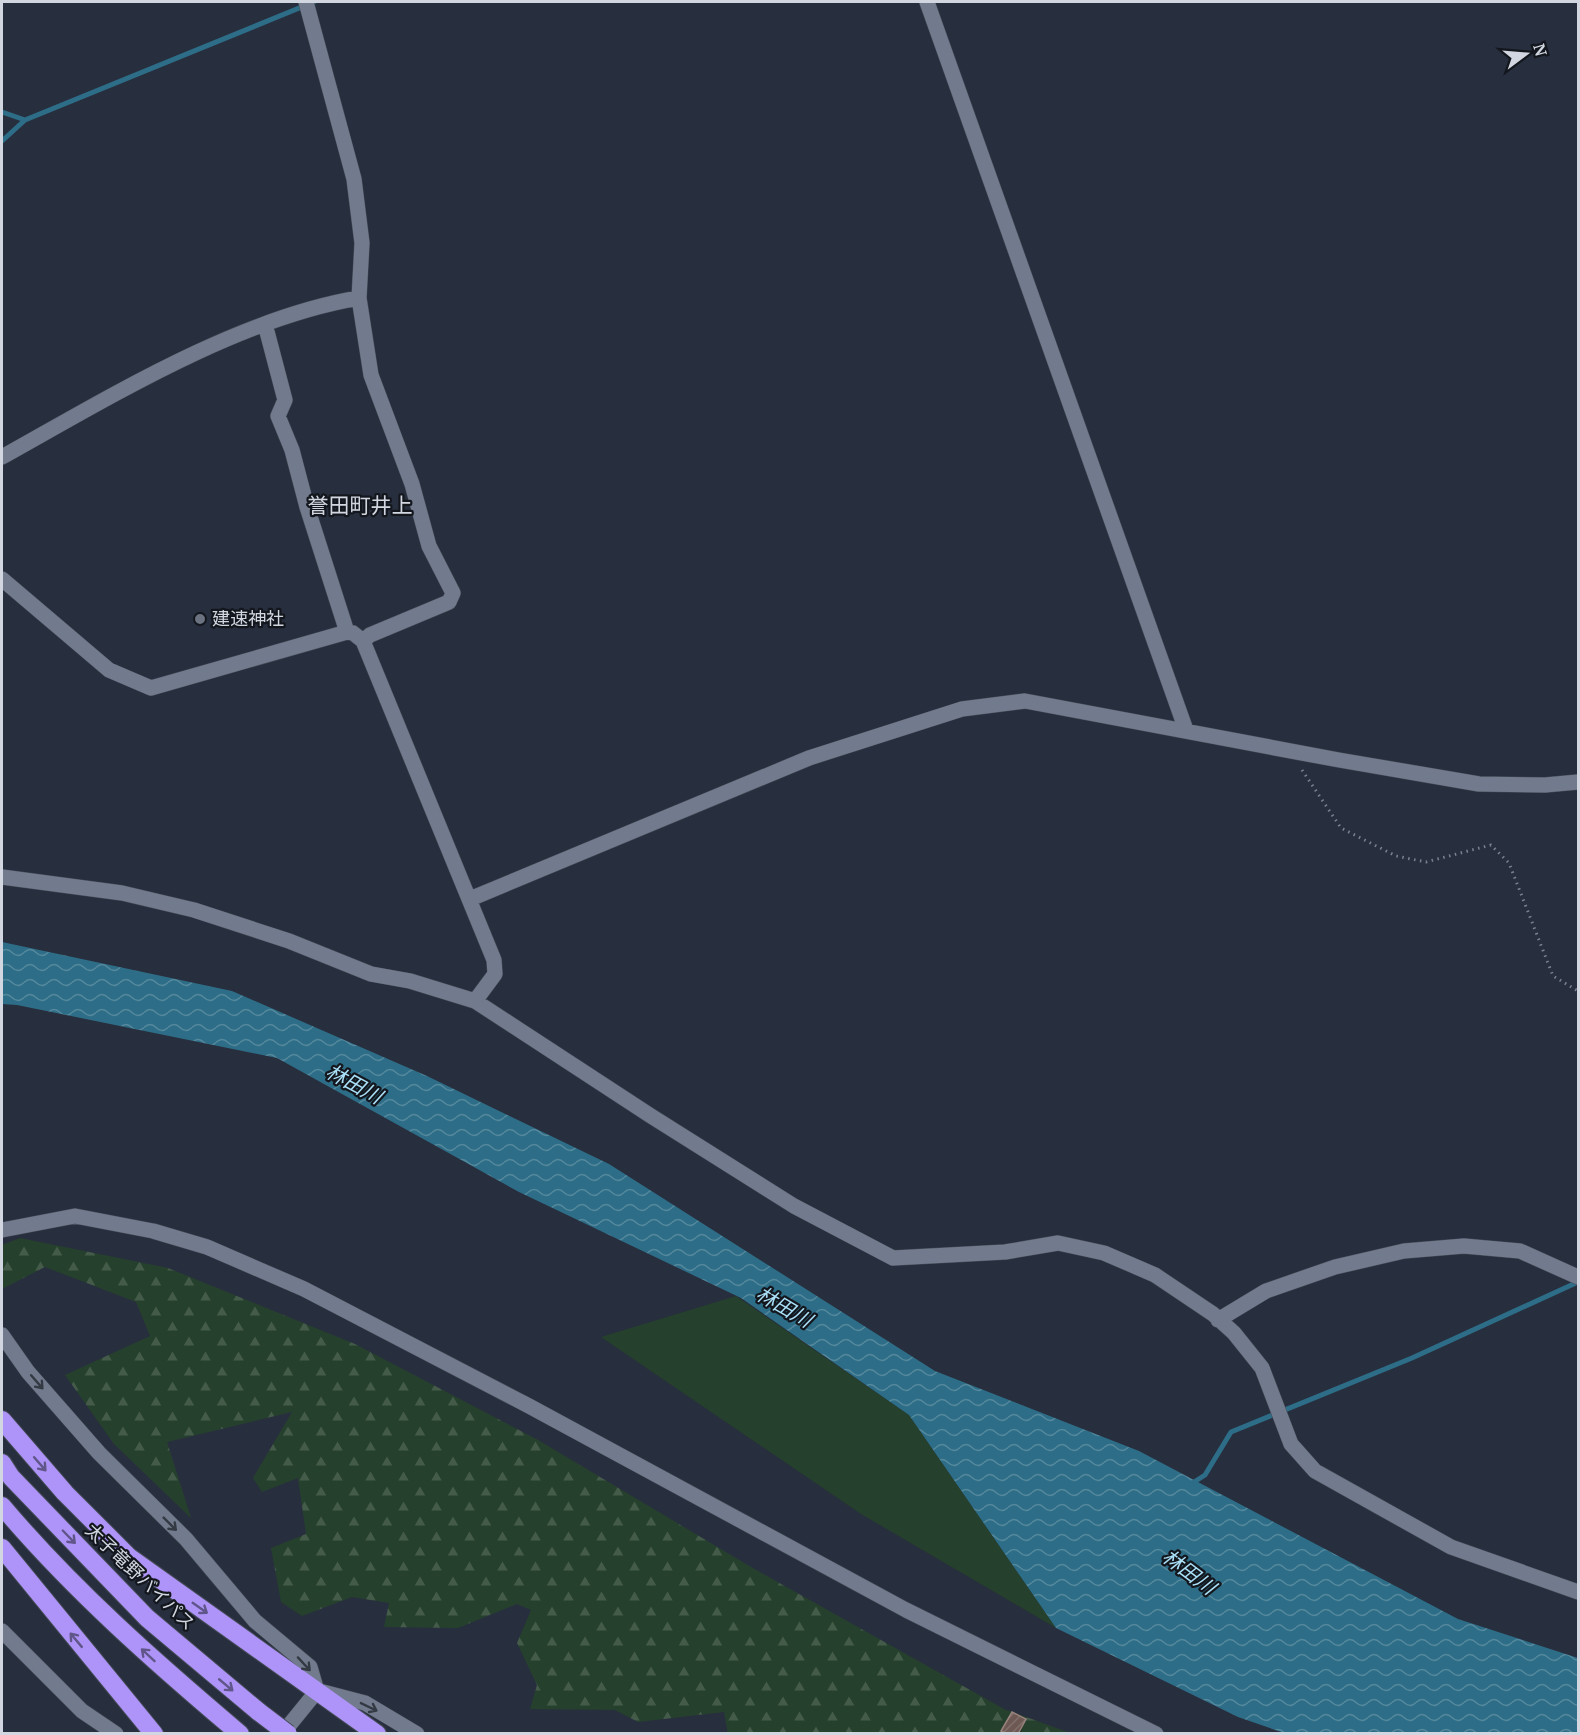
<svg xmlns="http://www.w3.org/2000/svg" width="1580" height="1735" font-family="'PT Serif','Noto Sans JP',serif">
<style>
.green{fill:#25402c}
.forest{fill:url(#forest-firs)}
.water{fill:url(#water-waves)}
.shadow{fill:#0007}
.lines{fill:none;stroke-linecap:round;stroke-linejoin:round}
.stream{stroke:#2d6d87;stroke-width:5}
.building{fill:url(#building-hatch);stroke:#99837d;stroke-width:1.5}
.minor-casing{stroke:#464c59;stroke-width:16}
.highway-casing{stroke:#464c59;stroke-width:20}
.path{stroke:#7b818e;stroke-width:3;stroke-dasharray:1.5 4.5;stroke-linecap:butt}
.minor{stroke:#727b8d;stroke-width:15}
.highway{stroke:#ae94f8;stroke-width:18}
.highway-bridge-casing{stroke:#464c59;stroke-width:20;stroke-linecap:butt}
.highway-bridge{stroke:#ae94f8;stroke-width:18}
.oneway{stroke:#343a44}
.oneway2{stroke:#60568a}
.worship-dot{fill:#6b7280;stroke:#13171d;stroke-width:2}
.labels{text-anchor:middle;stroke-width:4.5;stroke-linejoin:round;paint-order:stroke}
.poi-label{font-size:18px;fill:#d1d6e0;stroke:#13171d;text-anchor:start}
.street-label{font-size:18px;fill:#d1d6e0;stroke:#13171d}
.water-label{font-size:20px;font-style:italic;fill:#aae0f8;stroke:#13171d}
.quarter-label{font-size:21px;fill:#d1d6e0;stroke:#13171d}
</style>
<defs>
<pattern id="forest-firs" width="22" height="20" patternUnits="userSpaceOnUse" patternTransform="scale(1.5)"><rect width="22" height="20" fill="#25402c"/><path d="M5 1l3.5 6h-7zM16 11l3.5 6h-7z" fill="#445b4a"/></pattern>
<pattern id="water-waves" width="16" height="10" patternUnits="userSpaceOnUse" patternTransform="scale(1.5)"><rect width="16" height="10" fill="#2d6d87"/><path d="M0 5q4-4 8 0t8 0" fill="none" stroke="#54889d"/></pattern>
<pattern id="building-hatch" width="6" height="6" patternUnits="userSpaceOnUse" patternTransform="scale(1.5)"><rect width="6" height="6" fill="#6d5853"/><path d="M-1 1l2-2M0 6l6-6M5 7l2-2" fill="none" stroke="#816f6b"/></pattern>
</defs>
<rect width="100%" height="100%" fill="#272e3d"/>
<path class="green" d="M 736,1296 L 909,1415 L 1056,1628 L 861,1514 L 601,1337 Z"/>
<path class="forest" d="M 20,1238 L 168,1268 L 355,1344 L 538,1440 L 751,1567 L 1004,1709 L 1070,1733 L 728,1734 L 724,1712 L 638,1722 L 615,1710 L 530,1709 L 537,1685 L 517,1643 L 531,1610 L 517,1604 L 458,1628 L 384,1627 L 389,1603 L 352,1597 L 302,1616 L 281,1602 L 271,1548 L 306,1534 L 298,1478 L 262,1492 L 253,1478 L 292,1412 L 167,1442 L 191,1518 L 114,1444 L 65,1375 L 150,1336 L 136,1302 L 45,1267 L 2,1289 L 2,1245 Z"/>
<path class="water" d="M 2,942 L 232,991 L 427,1076 L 609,1164 L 935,1371 L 1139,1451 L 1458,1619 L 1578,1658 L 1578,1733 L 1284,1733 L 1238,1717 L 1056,1628 L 909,1415 L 741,1298 L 519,1192 L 277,1058 L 17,1005 L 2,1004 Z"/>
<path class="shadow" d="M 1025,1721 L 1020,1734 L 1007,1734 Z"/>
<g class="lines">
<path class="stream" d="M 2,112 L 25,120
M 2,141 L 25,120 L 314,2
M 1191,1484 L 1205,1475 L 1231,1432 L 1412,1358 L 1578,1282"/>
</g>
<path class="building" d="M 1012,1712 L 1026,1719 L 1018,1734 L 1006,1734 L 1001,1731 Z"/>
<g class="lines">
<defs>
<path id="minor" d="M 306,2 L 354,179 L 362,243 L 359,298 L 371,375 L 412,484 L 429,546 L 453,593 L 449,602 L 370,635 L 363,641
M 927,2 L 1186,730
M 265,324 L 285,400 L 278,416 L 292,450 L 307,507 L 347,632
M 2,457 C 108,398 238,318 359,298
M 2,579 L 109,670 L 151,688 L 347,632 L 353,633 L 363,641 L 494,960 L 495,974 L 475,1001
M 2,877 L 122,893 L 194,910 L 289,941 L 371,974 L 410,981 L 475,1001 L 651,1116 L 794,1206 L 893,1258 L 1005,1252 L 1058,1243 L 1104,1253 L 1155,1275 L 1213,1314 L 1234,1333 L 1262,1368 L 1291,1444 L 1315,1471 L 1451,1547 L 1578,1592
M 470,899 L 809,758 L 962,709 L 1025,701 L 1339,760 L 1479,784 L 1545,785 L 1578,782
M 2,1230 L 75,1216 L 153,1231 L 207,1247 L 304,1289 L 529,1406 L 906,1610 L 1156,1734
M 1218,1320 L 1266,1291 L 1335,1267 L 1404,1251 L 1464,1246 L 1520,1251 L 1578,1277
M 2,1335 L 28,1372 L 99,1453 L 186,1539 L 255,1621 L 310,1667 L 317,1691
M 2,1631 L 82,1711 L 116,1734
M 323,1692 L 365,1703 L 417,1734
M 282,1734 L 317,1691"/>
<path id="highway" d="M 2,1420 L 65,1493 L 129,1557 L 377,1734
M 2,1463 L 11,1477 L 147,1618 L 259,1712
M 2,1506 C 73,1590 156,1663 240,1734
M 2,1548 L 154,1734"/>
</defs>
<use href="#minor" class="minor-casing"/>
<use href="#highway" class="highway-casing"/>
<path class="path" d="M 1302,770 L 1341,828 L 1396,856 L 1426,862 L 1491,845 L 1509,863 L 1553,976 L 1578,991"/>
<use href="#minor" class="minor"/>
<use href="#highway" class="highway"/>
<defs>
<path id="highway-bridge" d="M 259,1712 L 288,1734"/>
</defs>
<use href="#highway-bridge" class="highway-bridge-casing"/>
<use href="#highway-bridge" class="highway-bridge"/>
</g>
<defs><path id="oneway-shaft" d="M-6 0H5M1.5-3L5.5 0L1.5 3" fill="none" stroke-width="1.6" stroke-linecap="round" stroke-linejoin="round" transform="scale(1.5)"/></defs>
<g class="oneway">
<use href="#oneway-shaft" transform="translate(37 1382) rotate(49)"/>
<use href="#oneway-shaft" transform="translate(170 1524) rotate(45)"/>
<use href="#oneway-shaft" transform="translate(304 1664) rotate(47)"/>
<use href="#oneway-shaft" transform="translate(369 1707) rotate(26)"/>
</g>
<g class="oneway2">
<use href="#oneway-shaft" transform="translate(40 1464) rotate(49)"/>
<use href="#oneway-shaft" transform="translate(69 1537) rotate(46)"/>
<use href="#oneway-shaft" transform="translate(200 1608) rotate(35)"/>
<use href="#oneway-shaft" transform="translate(76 1640) rotate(-130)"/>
<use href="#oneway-shaft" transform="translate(148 1655) rotate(-137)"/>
<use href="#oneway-shaft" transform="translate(226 1685) rotate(40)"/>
</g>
<circle class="worship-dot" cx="200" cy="619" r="6"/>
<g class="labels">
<g class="poi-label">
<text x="212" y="625">建速神社</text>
</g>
<g class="street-label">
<text transform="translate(140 1577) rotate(44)" y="6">太子竜野バイパス</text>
</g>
<g class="water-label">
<text transform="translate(354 1084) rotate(28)" y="7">林田川</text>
<text transform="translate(784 1307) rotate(30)" y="7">林田川</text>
<text transform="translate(1189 1572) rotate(37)" y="7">林田川</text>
</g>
<g class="quarter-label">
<text x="360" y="513">誉田町井上</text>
</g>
</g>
<rect width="1580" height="1735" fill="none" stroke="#d1d6e0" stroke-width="6"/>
<g transform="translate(1526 54) rotate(74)" stroke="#13171d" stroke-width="4.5" paint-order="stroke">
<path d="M0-4.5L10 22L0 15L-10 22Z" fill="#d1d6e0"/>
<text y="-9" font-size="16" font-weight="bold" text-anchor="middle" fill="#d1d6e0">N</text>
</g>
</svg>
